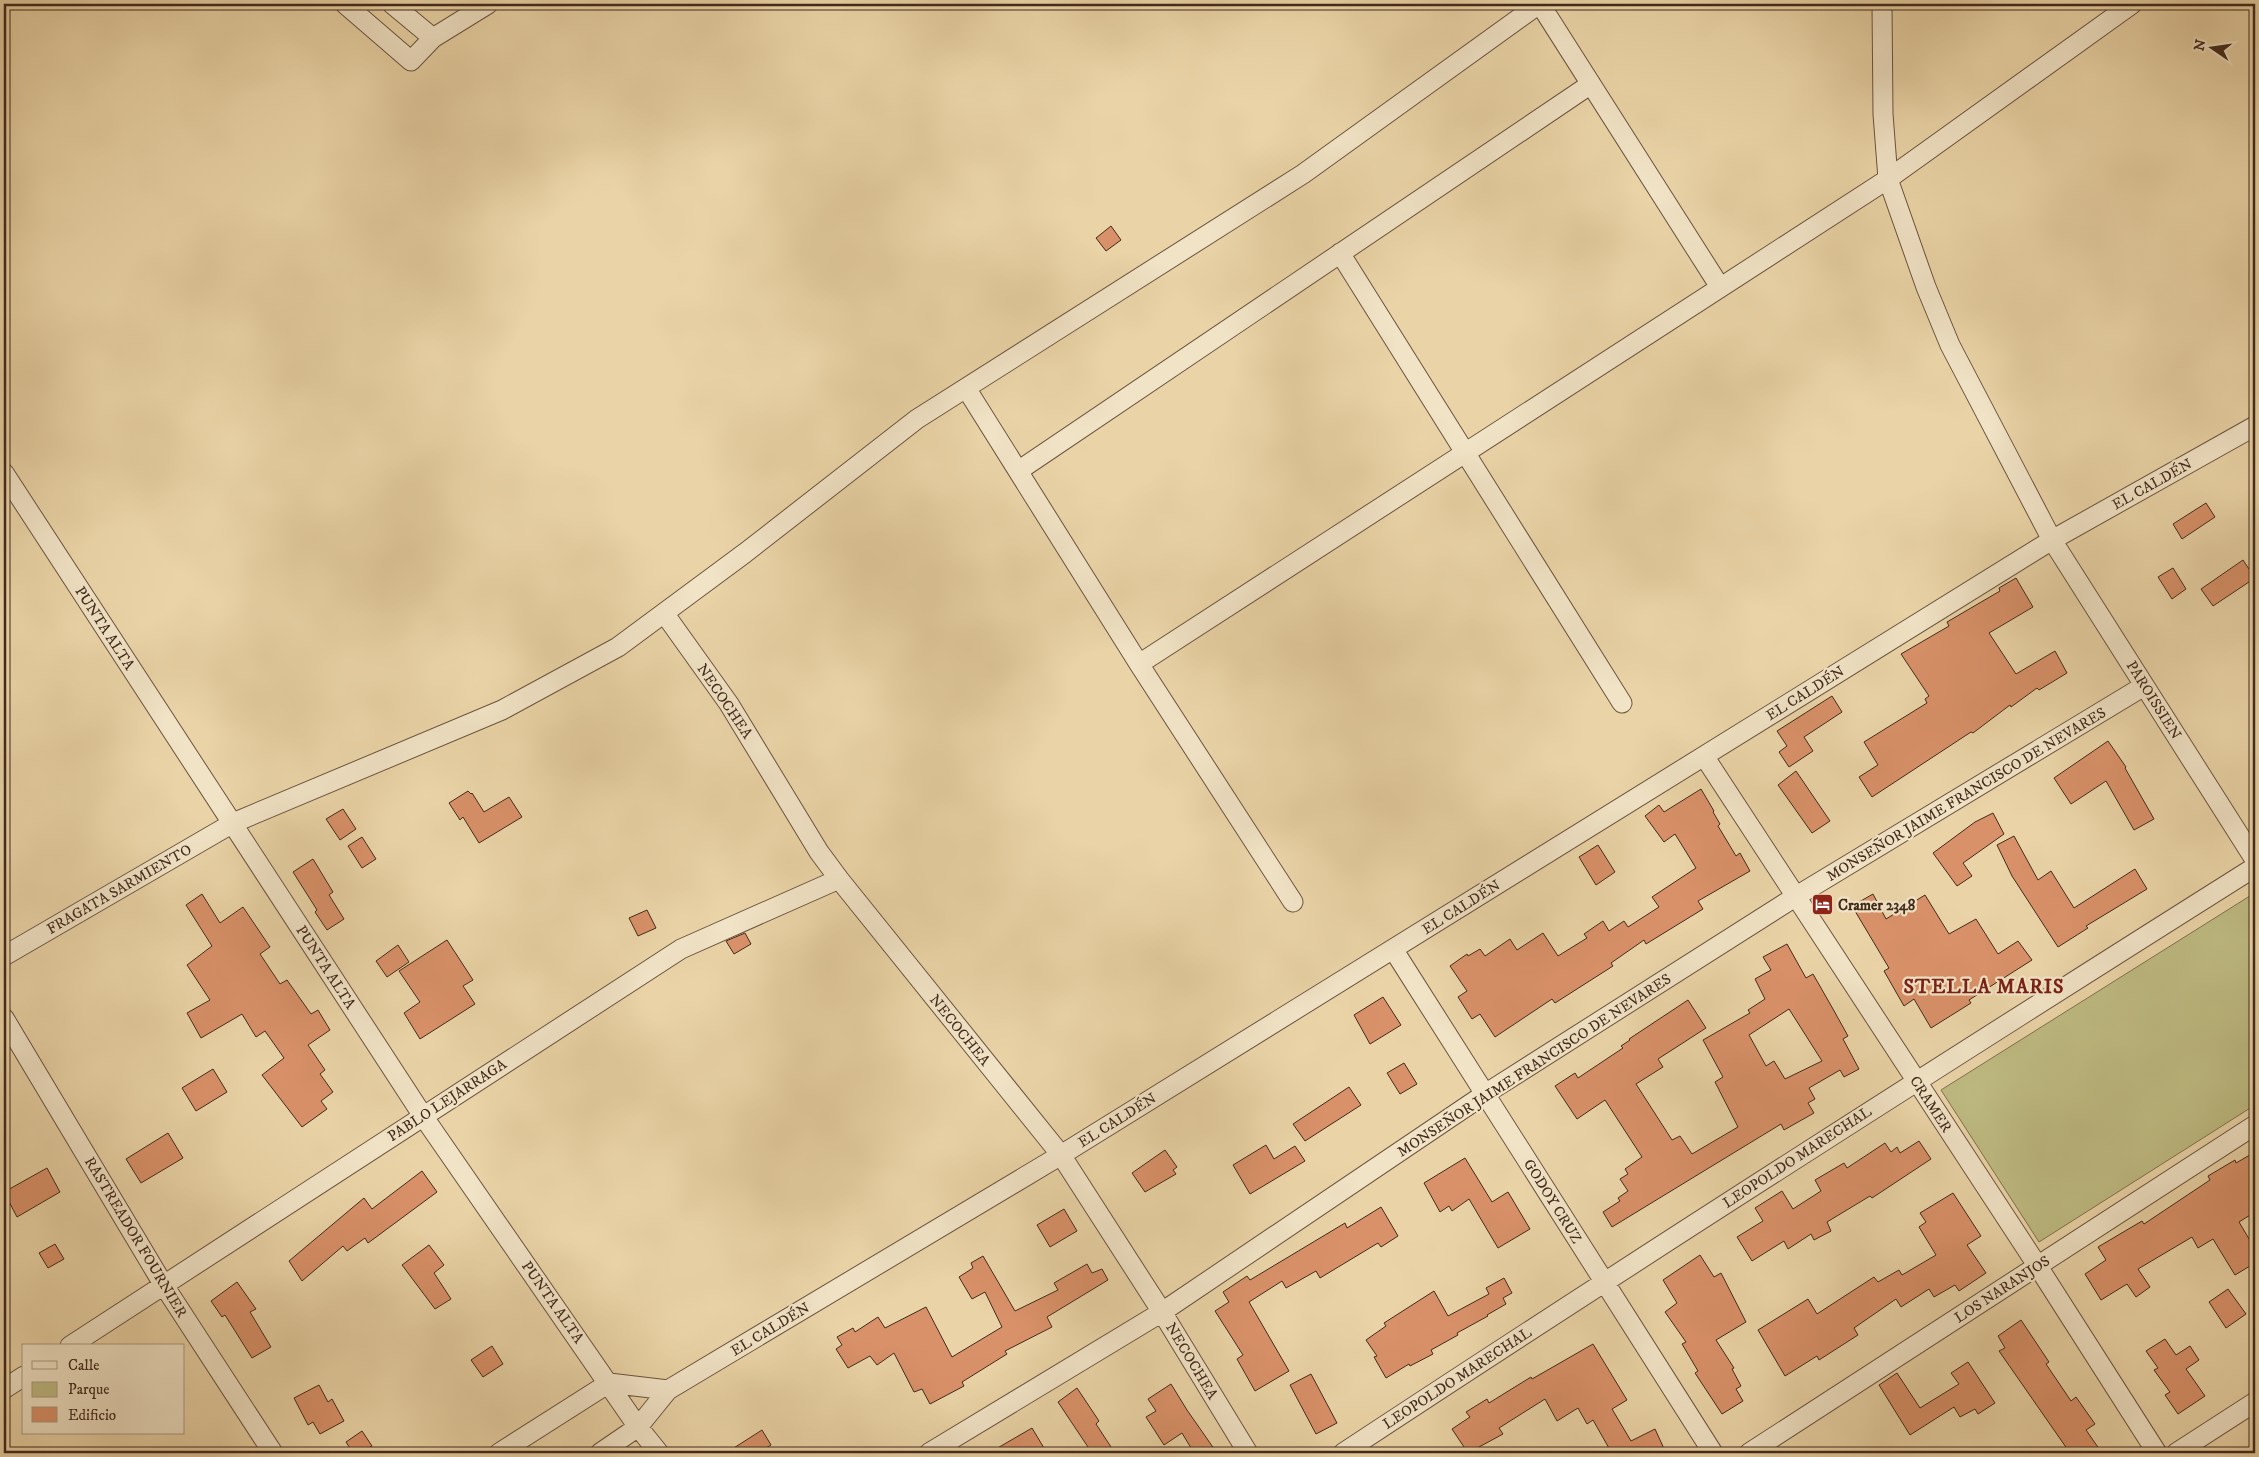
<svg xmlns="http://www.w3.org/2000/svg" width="2259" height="1457" font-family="'IM FELL DW Pica',serif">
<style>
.green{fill:#bebb82;stroke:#80724f}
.building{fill:#d99169;stroke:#422a1c;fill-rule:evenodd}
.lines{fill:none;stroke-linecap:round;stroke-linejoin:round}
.street-casing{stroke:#6c543f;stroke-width:21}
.street{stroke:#f1e3c6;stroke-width:19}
.labels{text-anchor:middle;stroke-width:4.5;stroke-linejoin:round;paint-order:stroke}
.street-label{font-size:15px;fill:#422a1c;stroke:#f1e3c6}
.poi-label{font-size:15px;font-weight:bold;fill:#422a1c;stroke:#f1e3c6;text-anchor:start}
.district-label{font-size:20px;font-weight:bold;letter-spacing:1px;fill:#7a1f14;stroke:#f1e3c6}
</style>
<rect width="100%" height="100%" fill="#ead4a7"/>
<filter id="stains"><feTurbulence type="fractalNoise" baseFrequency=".004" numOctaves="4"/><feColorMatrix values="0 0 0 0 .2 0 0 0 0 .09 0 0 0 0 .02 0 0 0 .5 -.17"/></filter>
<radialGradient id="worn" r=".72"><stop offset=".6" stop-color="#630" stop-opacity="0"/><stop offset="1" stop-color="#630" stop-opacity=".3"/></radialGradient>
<path class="green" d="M 2253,894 L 2255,897 L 2255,1105 L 2039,1242 L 1941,1090 Z"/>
<path class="building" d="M 1111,226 L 1121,240 L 1106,251 L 1096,238 Z
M 2206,503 L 2215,517 L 2182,539 L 2173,524 Z
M 2243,560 L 2255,578 L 2213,606 L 2201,589 Z
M 2173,568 L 2186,589 L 2172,599 L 2158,577 Z
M 2016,578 L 2033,607 L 1989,633 L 2016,674 L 2055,651 L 2067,673 L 2039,690 L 2037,688 L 2011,707 L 2010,705 L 1973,733 L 1971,732 L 1872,797 L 1859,777 L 1878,765 L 1864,742 L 1927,703 L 1925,699 L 1929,696 L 1901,654 L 1949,626 L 1947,622 L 2000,591 L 1999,588 Z
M 1832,696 L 1842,712 L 1804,737 L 1813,751 L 1789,767 L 1779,752 L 1787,746 L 1777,731 Z
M 2108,741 L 2126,767 L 2125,768 L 2154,819 L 2134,830 L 2106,781 L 2071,804 L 2054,778 Z
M 1796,771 L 1830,821 L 1812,833 L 1778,785 Z
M 1701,789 L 1714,811 L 1713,812 L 1720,824 L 1718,826 L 1736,856 L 1740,853 L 1750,871 L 1698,901 L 1703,909 L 1646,944 L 1644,940 L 1611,963 L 1613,966 L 1555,1003 L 1552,999 L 1495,1037 L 1480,1014 L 1472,1019 L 1458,997 L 1467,991 L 1450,966 L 1467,954 L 1468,956 L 1480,949 L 1485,956 L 1510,939 L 1517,950 L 1543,933 L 1558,956 L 1587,938 L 1584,934 L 1603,921 L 1609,931 L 1624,921 L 1628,927 L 1659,907 L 1652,897 L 1696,868 L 1675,834 L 1664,842 L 1645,816 L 1659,805 L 1664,812 Z
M 468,791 L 471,794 L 472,793 L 484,812 L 509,797 L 522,817 L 479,843 L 463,817 L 460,820 L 449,803 Z
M 343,809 L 356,829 L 340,840 L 326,819 Z
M 1993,813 L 2004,834 L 1963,863 L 1972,876 L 1957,886 L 1933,853 L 1975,822 Z
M 2014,836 L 2038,880 L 2051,871 L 2074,908 L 2135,869 L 2147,889 L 2086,926 L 2088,928 L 2058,947 L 2012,876 L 1997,845 Z
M 362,837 L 376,859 L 362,868 L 348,846 Z
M 1598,845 L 1615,872 L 1596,885 L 1579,857 Z
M 313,859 L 333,892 L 329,895 L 344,919 L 327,930 L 315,912 L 317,910 L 293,872 Z
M 202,894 L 220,923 L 243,907 L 270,947 L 260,954 L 280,984 L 287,980 L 311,1014 L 318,1010 L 330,1030 L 308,1045 L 325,1070 L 320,1074 L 333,1092 L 321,1101 L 327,1109 L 302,1127 L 262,1075 L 284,1058 L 265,1031 L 256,1037 L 242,1014 L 201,1038 L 187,1013 L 210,1000 L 187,965 L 212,946 L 186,905 Z
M 1873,894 L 1886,919 L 1925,895 L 1949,934 L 1976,919 L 1998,954 L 2018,941 L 2032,960 L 1969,1000 L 1971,1003 L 1931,1028 L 1914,999 L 1904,1006 L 1884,971 L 1889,968 L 1852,906 Z
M 647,910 L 656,928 L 638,936 L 629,918 Z
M 745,933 L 751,944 L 734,954 L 726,941 Z
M 447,940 L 473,980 L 463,986 L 475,1004 L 420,1039 L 404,1013 L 420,1002 L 399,971 Z
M 1787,944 L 1806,978 L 1813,974 L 1833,1009 L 1848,1036 L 1843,1039 L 1859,1069 L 1844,1077 L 1840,1070 L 1809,1088 L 1815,1099 L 1808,1103 L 1814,1113 L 1784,1130 L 1781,1124 L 1612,1227 L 1603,1212 L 1620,1201 L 1618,1198 L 1628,1191 L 1620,1179 L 1628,1174 L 1625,1169 L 1642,1157 L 1605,1100 L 1577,1119 L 1555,1086 L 1575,1073 L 1578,1078 L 1623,1048 L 1621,1046 L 1630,1040 L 1629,1039 L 1688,1000 L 1706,1028 L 1658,1059 L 1663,1067 L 1636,1084 L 1672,1140 L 1680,1136 L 1692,1154 L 1738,1127 L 1715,1082 L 1723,1077 L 1703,1040 L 1750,1013 L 1748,1010 L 1765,999 L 1755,979 L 1771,970 L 1763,957 ZM 1789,1009 L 1822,1061 L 1785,1079 L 1774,1061 L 1766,1066 L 1749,1035 Z
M 398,945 L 409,962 L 387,977 L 376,961 Z
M 1383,997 L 1401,1025 L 1370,1044 L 1354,1015 Z
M 1404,1063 L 1417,1084 L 1400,1094 L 1387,1073 Z
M 213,1069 L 227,1092 L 196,1111 L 182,1088 Z
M 1349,1087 L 1361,1105 L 1305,1141 L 1293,1124 Z
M 168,1133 L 183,1158 L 141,1183 L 126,1159 Z
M 1919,1141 L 1931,1159 L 1872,1198 L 1870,1196 L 1827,1222 L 1831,1231 L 1814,1240 L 1811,1234 L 1788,1249 L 1784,1241 L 1752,1261 L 1737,1237 L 1763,1221 L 1755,1208 L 1782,1191 L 1793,1209 L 1821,1191 L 1815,1180 L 1844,1163 L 1847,1168 L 1885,1143 L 1891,1152 L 1897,1147 L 1900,1153 Z
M 1266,1145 L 1274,1159 L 1295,1146 L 1305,1161 L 1250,1194 L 1233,1165 Z
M 1165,1150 L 1177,1167 L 1173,1170 L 1176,1174 L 1145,1192 L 1132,1173 Z
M 2255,1152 L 2255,1212 L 2239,1222 L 2255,1249 L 2255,1263 L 2235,1275 L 2213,1239 L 2198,1248 L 2192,1237 L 2138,1269 L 2150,1287 L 2136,1297 L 2127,1284 L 2101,1300 L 2085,1274 L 2106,1260 L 2098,1247 L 2142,1221 L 2144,1224 L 2210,1180 L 2208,1176 L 2235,1160 L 2236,1163 Z
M 1465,1158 L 1492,1202 L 1508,1192 L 1530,1229 L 1498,1248 L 1469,1199 L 1452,1211 L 1449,1206 L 1440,1212 L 1424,1183 Z
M 47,1168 L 60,1192 L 17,1217 L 4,1192 Z
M 422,1171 L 437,1192 L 368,1243 L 365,1238 L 347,1251 L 343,1246 L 302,1281 L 289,1261 L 364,1198 L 372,1209 Z
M 1953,1193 L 1981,1236 L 1967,1245 L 1986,1273 L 1959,1291 L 1955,1285 L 1934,1297 L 1929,1289 L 1901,1307 L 1896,1299 L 1854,1328 L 1858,1335 L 1819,1360 L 1817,1356 L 1785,1376 L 1758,1330 L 1808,1299 L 1817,1314 L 1874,1277 L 1878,1282 L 1899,1270 L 1902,1275 L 1936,1255 L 1919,1227 L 1926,1222 L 1920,1213 Z
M 1381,1207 L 1398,1236 L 1381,1247 L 1378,1243 L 1320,1278 L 1316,1271 L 1286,1288 L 1282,1281 L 1249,1302 L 1289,1371 L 1255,1391 L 1237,1359 L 1243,1355 L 1215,1311 L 1229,1302 L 1223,1292 L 1247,1276 L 1250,1280 L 1345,1223 L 1347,1228 Z
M 1064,1209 L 1077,1231 L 1050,1247 L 1037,1225 Z
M 55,1244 L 64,1259 L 48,1268 L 39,1253 Z
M 429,1245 L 444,1265 L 434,1273 L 451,1299 L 435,1309 L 402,1265 Z
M 1700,1255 L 1714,1277 L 1721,1273 L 1746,1322 L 1716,1340 L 1734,1368 L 1732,1369 L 1741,1386 L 1736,1389 L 1743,1401 L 1722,1414 L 1695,1373 L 1698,1371 L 1682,1344 L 1686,1342 L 1665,1312 L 1677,1303 L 1663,1280 Z
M 983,1256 L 1015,1311 L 1058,1290 L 1054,1283 L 1087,1264 L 1092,1273 L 1102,1269 L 1108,1280 L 1047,1317 L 1052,1327 L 1005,1351 L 1007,1354 L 962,1382 L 964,1386 L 930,1404 L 922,1389 L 914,1392 L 894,1353 L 877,1365 L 870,1356 L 848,1368 L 836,1349 L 842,1345 L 837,1337 L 853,1328 L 855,1332 L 878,1317 L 885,1328 L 926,1307 L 952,1357 L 1002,1327 L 985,1292 L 972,1299 L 959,1277 L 973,1268 L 971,1263 Z
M 1504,1278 L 1512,1293 L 1503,1298 L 1506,1304 L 1487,1315 L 1488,1316 L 1457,1333 L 1458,1335 L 1431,1350 L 1433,1354 L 1410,1366 L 1409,1364 L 1386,1378 L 1374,1357 L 1377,1356 L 1366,1340 L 1386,1326 L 1384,1323 L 1434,1291 L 1448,1316 L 1489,1294 L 1486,1288 Z
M 237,1282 L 256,1309 L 250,1312 L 271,1347 L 252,1358 L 225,1315 L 222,1317 L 211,1301 Z
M 2228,1289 L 2246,1314 L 2226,1328 L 2209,1302 Z
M 2021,1320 L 2049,1362 L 2046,1364 L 2071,1401 L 2076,1397 L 2095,1424 L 2086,1430 L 2102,1453 L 2070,1453 L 1999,1351 L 2005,1348 L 1998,1336 Z
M 2165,1339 L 2176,1355 L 2190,1346 L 2199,1360 L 2186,1369 L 2205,1396 L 2178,1414 L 2165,1395 L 2170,1392 L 2154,1370 L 2158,1368 L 2146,1351 Z
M 1593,1344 L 1627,1400 L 1612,1409 L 1631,1441 L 1655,1429 L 1666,1453 L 1604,1453 L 1610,1450 L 1593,1420 L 1587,1424 L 1578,1408 L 1557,1421 L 1545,1399 L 1499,1428 L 1503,1434 L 1468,1453 L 1452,1429 L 1470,1417 L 1466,1412 L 1487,1399 L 1489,1403 L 1531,1377 L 1532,1379 Z
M 492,1346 L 503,1364 L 483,1377 L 471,1360 Z
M 1968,1362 L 1995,1403 L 1978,1414 L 1975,1409 L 1960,1417 L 1954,1407 L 1910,1435 L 1879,1385 L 1897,1373 L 1920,1408 L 1959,1384 L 1951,1373 Z
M 1311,1374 L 1337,1423 L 1316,1434 L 1290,1385 Z
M 1171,1384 L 1187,1410 L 1217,1453 L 1194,1453 L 1182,1433 L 1164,1445 L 1146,1417 L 1156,1411 L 1148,1399 Z
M 319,1385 L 328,1402 L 332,1399 L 344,1421 L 320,1434 L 313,1422 L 308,1425 L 294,1398 Z
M 1077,1388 L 1099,1421 L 1096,1424 L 1111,1447 L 1101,1453 L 1092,1453 L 1058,1402 Z
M 1032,1428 L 1047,1453 L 989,1453 Z
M 762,1430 L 771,1445 L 758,1453 L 726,1453 Z
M 362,1431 L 372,1446 L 361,1453 L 353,1453 L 346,1442 Z"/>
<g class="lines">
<defs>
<path id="street" d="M 345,4 L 411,61 L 433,38 L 488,4
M 392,4 L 433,38
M 1540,4 L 1720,287
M 1882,4 L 1883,114 L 1888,179 L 1926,287 L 1950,345 L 2052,540 L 2255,860
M 1340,253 L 1622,703
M 966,388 L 1139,664 L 1293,902
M 1018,471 L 1591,84
M 4,473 L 423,1116 L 638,1427 L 659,1453
M 664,613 L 729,704 L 819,852 L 839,879 L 1061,1155 L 1162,1312 L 1248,1453
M 1139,664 L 1888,179 L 2132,4
M 1704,756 L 2037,1265 L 2157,1453
M 1393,949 L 1713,1453
M 4,956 L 233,823 L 502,710 L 618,647 L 745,553 L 917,419 L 1303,174 L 1539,4
M 4,1018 L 163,1284 L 273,1453
M 70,1346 L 681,949 L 839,879
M 4,1389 L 24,1376
M 499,1453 L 609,1383 L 668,1390
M 600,1453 L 638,1427 L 668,1390 L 1061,1155 L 2052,540 L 2255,426
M 929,1453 L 1162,1312 L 1485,1094 L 1795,897 L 2144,686
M 1343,1453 C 1645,1254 1949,1060 2255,867
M 1749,1453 L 2255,1125
M 2176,1453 L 2255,1402"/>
</defs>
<use href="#street" class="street-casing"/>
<use href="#street" class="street"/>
</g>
<defs>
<symbol id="hotel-square" viewBox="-11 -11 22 22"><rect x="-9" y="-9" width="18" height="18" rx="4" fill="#8f2418" stroke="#f1e3c6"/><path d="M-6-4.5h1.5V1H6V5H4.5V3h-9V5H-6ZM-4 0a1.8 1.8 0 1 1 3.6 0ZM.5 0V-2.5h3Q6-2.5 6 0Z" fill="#fff"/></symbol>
</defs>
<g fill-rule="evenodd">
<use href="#hotel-square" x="1810" y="892" width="25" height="25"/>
</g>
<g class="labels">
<g class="street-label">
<text transform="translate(2152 484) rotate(-29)" y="5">EL CALDÉN</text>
<text transform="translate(105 628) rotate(57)" y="5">PUNTA ALTA</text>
<text transform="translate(1805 693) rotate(-32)" y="5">EL CALDÉN</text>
<text transform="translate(2154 700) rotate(58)" y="5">PAROISSIEN</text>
<text transform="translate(725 701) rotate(56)" y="5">NECOCHEA</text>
<text transform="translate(1966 794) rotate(-31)" y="5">MONSEÑOR JAIME FRANCISCO DE NEVARES</text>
<text transform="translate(119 889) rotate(-30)" y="5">FRAGATA SARMIENTO</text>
<text transform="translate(1461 907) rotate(-32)" y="5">EL CALDÉN</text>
<text transform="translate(326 967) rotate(57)" y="5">PUNTA ALTA</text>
<text transform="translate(960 1030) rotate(51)" y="5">NECOCHEA</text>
<text transform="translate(1534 1065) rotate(-33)" y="5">MONSEÑOR JAIME FRANCISCO DE NEVARES</text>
<text transform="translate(447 1100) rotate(-33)" y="5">PABLO LEJARRAGA</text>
<text transform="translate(1931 1104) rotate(57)" y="5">CRAMER</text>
<text transform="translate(1117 1120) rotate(-32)" y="5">EL CALDÉN</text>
<text transform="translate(1797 1157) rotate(-33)" y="5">LEOPOLDO MARECHAL</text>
<text transform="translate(1553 1201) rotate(58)" y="5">GODOY CRUZ</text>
<text transform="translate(136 1237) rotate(59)" y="5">RASTREADOR FOURNIER</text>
<text transform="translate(2002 1289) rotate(-33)" y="5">LOS NARANJOS</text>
<text transform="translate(553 1302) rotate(55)" y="5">PUNTA ALTA</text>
<text transform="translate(770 1329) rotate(-31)" y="5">EL CALDÉN</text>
<text transform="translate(1192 1361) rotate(59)" y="5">NECOCHEA</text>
<text transform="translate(1457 1378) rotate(-33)" y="5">LEOPOLDO MARECHAL</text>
</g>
<g class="poi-label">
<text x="1838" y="910">Cramer 2348</text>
</g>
<g class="district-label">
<text x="1984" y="993">STELLA MARIS</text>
</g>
</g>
<rect width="2259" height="1457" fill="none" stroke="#ead4a7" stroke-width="20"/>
<rect x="5" y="5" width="2249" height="1447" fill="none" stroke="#422a1c" stroke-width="2.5"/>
<rect x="10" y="10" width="2239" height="1437" fill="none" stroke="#422a1c"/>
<rect x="22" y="1344" width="162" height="90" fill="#f1e3c6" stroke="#ab9982"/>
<rect x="32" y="1361" width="25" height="8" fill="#f1e3c6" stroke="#ab9982"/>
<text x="68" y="1370" font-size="15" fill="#422a1c">Calle</text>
<rect x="32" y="1382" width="25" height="15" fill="#bebb82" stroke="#ab9982"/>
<text x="68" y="1394" font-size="15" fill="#422a1c">Parque</text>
<rect x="32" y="1407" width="25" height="15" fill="#d99169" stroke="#ab9982"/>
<text x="68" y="1420" font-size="15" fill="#422a1c">Edificio</text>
<g transform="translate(2212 48) rotate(283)" stroke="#f1e3c6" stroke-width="4" paint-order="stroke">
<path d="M0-4L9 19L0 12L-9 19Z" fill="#422a1c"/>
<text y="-8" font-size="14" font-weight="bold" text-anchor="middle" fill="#422a1c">N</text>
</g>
<rect width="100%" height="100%" filter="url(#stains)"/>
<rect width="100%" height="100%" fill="url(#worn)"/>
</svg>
